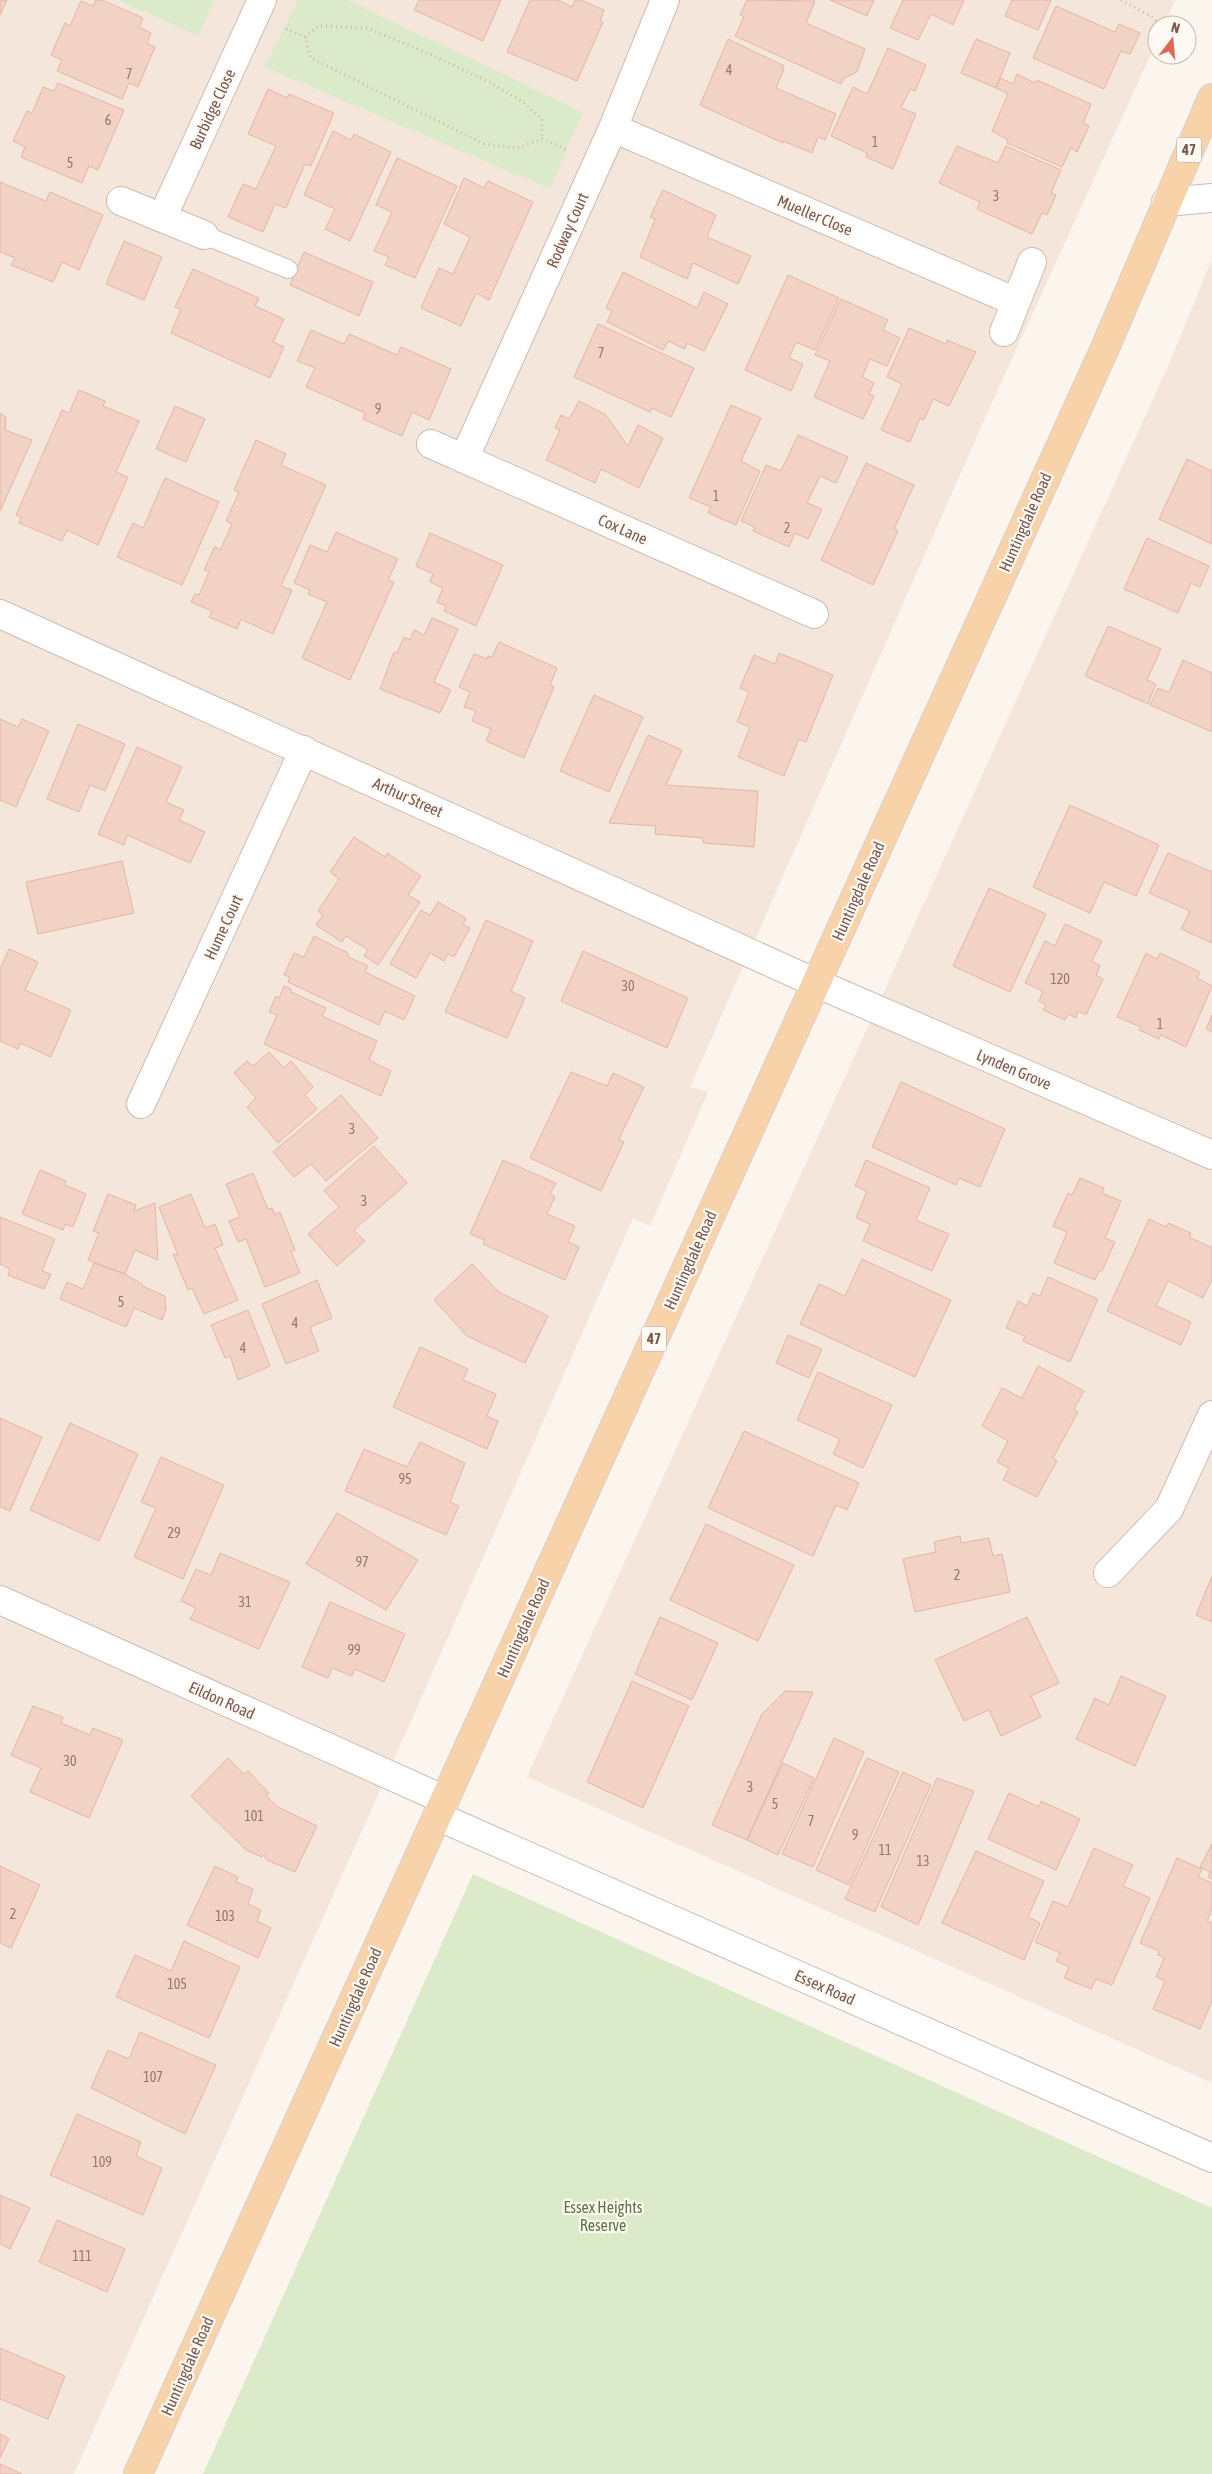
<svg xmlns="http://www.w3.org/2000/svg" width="1212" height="2474" font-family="'Asap Condensed',sans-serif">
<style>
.residential{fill:#f4e6db}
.green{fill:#dbebca}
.building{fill:#f1d2c5;stroke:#e4b6a5}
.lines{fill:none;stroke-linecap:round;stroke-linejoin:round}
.service-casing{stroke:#cfbbb1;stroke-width:20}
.minor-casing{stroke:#cfbbb1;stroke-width:30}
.primary-casing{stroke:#d9d1ce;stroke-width:30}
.path{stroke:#d7b4a7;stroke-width:3;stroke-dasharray:1 4;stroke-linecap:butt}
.service{stroke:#fff;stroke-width:18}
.minor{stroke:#fff;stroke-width:28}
.primary{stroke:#f8d2a8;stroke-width:28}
.labels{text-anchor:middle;stroke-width:4.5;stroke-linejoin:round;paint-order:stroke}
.number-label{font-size:14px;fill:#96776c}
.shield{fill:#fff9f3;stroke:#a08980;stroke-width:1}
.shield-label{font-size:15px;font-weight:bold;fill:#78594f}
.street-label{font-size:16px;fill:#78594f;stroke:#fff9f3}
.park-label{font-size:16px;fill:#587843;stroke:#fff9f3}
</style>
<rect width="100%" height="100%" fill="#fcf5ed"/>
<path class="residential" d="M 0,0 L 1175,0 L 1164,25 L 1157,25 L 1157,41 L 989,409 L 690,1087 L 708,1092 L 650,1226 L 633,1218 L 412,1719 L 74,2474 L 0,2474 Z
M 1212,259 L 1212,2083 L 527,1777 L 1172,357 Z"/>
<path class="green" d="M 118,0 L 214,0 L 198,36 Z
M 298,0 L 347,0 L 583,112 L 550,189 L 265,67 Z
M 473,1874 L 1212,2208 L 1212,2474 L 203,2474 Z"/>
<path class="building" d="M 0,0 L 7,0 L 0,15 Z
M 96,0 L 102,0 L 143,18 L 139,27 L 151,33 L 147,43 L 155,47 L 138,87 L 129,83 L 122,99 L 57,71 L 62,60 L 51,55 L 65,23 L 70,26 L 81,1 L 93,6 Z
M 419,0 L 501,0 L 483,41 L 414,10 Z
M 530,0 L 558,0 L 572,7 L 575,0 L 581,0 L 604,10 L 600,21 L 603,22 L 577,81 L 507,52 Z
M 747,0 L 815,1 L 806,23 L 865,49 L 857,72 L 844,78 L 841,84 L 735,36 L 744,17 L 740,15 Z
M 830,0 L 874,0 L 867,16 Z
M 903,0 L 964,0 L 953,25 L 931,14 L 918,40 L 890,28 Z
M 1012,0 L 1051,0 L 1038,30 L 1005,16 Z
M 1056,6 L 1115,32 L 1119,24 L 1140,33 L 1130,54 L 1121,51 L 1104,89 L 1033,58 Z
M 728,39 L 784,66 L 781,68 L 784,69 L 776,88 L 836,114 L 825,140 L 818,137 L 812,153 L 783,141 L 783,143 L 700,105 Z
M 976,39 L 1010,53 L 996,88 L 961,73 Z
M 888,48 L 926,65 L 915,91 L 910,89 L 901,108 L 916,114 L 893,169 L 866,157 L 867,153 L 831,136 L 853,87 L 867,94 Z
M 1017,74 L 1035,83 L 1037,80 L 1091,104 L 1083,123 L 1089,126 L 1077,152 L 1071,148 L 1062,167 L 1007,143 L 1008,140 L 992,131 L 1008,94 L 996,88 L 1000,78 L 1013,84 Z
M 58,83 L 124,110 L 98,170 L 89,166 L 82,183 L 21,157 L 25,147 L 13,141 L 27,111 L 32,113 L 43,87 L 54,91 Z
M 268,89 L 287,98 L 289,94 L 334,113 L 311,166 L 305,164 L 286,208 L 275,204 L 263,232 L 228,217 L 243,184 L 256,189 L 276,146 L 248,134 Z
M 333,131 L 351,140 L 354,134 L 391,152 L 350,241 L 325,229 L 335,209 L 304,195 Z
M 957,146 L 998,163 L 1006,146 L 1061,170 L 1051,193 L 1056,195 L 1047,215 L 1042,213 L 1032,234 L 977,209 L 980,202 L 939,183 Z
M 397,158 L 457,186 L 415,278 L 385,265 L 389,257 L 374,251 L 392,212 L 376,205 Z
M 464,178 L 484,188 L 488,181 L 533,202 L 489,300 L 476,293 L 461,326 L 421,308 L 439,268 L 453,274 L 470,237 L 444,224 Z
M 0,182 L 46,201 L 50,192 L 103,215 L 79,270 L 62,262 L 53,282 L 11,265 L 15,258 L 0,252 Z
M 663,190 L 716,215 L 707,237 L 751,256 L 738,284 L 693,263 L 687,279 L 640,257 L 655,219 L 650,217 Z
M 124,241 L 162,257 L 144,300 L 106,284 Z
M 304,252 L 373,282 L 359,316 L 290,285 Z
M 193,269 L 259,298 L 255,306 L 284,319 L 273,342 L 284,347 L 270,378 L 171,333 L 181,309 L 175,307 Z
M 623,272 L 697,308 L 704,292 L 728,304 L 704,351 L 687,343 L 685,349 L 668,341 L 663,350 L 607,322 L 612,311 L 606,308 Z
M 788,275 L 839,298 L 815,350 L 796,342 L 789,358 L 803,364 L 791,391 L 745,370 Z
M 841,299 L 888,320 L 883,330 L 900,338 L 887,366 L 870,359 L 862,377 L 874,383 L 869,394 L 874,396 L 863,419 L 814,397 L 830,361 L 815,355 Z
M 598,324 L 694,368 L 671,417 L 652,408 L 650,412 L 574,377 Z
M 909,328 L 946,344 L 947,340 L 976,352 L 949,406 L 933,399 L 924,420 L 920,418 L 910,442 L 881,430 L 902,384 L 887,377 Z
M 311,330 L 344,344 L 349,334 L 397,355 L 401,347 L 451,369 L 429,420 L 412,412 L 402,436 L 363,419 L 365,413 L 306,387 L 315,368 L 297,361 Z
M 79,390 L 105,401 L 103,406 L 139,421 L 116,472 L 128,477 L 98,545 L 67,530 L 62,541 L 19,523 L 21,517 L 16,515 L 62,410 L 69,413 Z
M 579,401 L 605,414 L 628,446 L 638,425 L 663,438 L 639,488 L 601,469 L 595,483 L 546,460 L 560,430 L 555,428 L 561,415 L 569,419 Z
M 731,405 L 761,418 L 741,461 L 760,471 L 736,525 L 708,513 L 711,507 L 689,498 Z
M 175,406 L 205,419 L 186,462 L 156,449 Z
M 0,413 L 6,417 L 5,430 L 32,440 L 0,511 Z
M 798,435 L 848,457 L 836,483 L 820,476 L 807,503 L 822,509 L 808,539 L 795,533 L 789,547 L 753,531 L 755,527 L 741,521 L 766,465 L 781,471 Z
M 256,440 L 286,454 L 281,465 L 326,485 L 281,586 L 292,590 L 273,634 L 241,619 L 237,629 L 209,617 L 212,611 L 191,602 L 195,594 L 199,595 L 209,572 L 204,570 L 215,546 L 220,550 L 232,524 L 226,521 L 239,492 L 234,490 Z
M 1187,459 L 1212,471 L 1212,544 L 1159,519 Z
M 866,463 L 914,485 L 894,529 L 898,531 L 873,585 L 821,560 Z
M 165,478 L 219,502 L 182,585 L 117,557 L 133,523 L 143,528 Z
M 336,532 L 398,559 L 388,580 L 394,582 L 350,680 L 302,658 L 327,602 L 308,594 L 310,590 L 294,583 L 310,545 L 327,552 Z
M 430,533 L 503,565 L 476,626 L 444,611 L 446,606 L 437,602 L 443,588 L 430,582 L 433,574 L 416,566 Z
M 1147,538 L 1209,566 L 1200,587 L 1191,583 L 1178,613 L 1124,589 Z
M 432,618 L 458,629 L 434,682 L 451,690 L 440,713 L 380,689 L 394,652 L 397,653 L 404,637 L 410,640 L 414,630 L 424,635 Z
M 1108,626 L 1161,649 L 1147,680 L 1156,684 L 1148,704 L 1085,676 Z
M 499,642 L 557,668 L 550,685 L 554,687 L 524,758 L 486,741 L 491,729 L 472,721 L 476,711 L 464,707 L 470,692 L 459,687 L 474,654 L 487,659 L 488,656 L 492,657 Z
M 779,653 L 833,675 L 806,742 L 799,739 L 784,776 L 738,757 L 750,727 L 737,722 L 749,692 L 740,688 L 754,655 L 775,664 Z
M 1183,660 L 1212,673 L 1212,732 L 1150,705 L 1158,688 L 1169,692 Z
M 594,695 L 643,717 L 609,792 L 560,771 Z
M 0,719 L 18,727 L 22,719 L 49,731 L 16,807 L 0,800 Z
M 78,724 L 125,744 L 105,791 L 90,785 L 79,812 L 47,799 Z
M 648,735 L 682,750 L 666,785 L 758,791 L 754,847 L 703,843 L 703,838 L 655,834 L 656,826 L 609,823 Z
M 137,747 L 182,767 L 166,802 L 184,810 L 179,820 L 205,832 L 190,863 L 127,835 L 124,845 L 98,834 Z
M 1070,805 L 1159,845 L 1136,896 L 1104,882 L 1090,913 L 1033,887 Z
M 354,837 L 385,857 L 387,853 L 421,876 L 408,895 L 420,902 L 378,965 L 364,956 L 368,950 L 346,936 L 342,942 L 316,925 L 323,915 L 318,911 L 339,879 L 330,872 Z
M 1168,853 L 1212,872 L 1212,943 L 1181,929 L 1190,911 L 1149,893 Z
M 122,861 L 134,913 L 38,934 L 26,882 Z
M 989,888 L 1046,914 L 1010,992 L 953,966 Z
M 438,902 L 466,918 L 463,924 L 470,928 L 454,957 L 448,954 L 444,961 L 430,953 L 416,978 L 390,964 L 421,910 L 430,915 Z
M 486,920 L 533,941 L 511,991 L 525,998 L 507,1038 L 445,1012 Z
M 1065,924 L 1102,941 L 1092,961 L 1100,966 L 1096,975 L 1103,979 L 1086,1015 L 1078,1011 L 1076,1018 L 1068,1014 L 1065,1020 L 1043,1010 L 1046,1005 L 1039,1001 L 1043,991 L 1025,983 L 1045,941 L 1055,946 Z
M 314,936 L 348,953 L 348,957 L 368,966 L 365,972 L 415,996 L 404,1020 L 385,1011 L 379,1025 L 288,982 L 290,977 L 284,975 L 294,953 L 304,957 Z
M 9,949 L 38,962 L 25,990 L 71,1010 L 51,1057 L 20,1043 L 18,1049 L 0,1041 L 0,969 Z
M 583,951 L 688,998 L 667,1048 L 561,1001 Z
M 1146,953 L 1157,959 L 1160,953 L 1200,972 L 1197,978 L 1212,986 L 1186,1047 L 1161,1035 L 1159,1039 L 1139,1030 L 1141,1027 L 1117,1017 Z
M 284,986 L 291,989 L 291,992 L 326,1008 L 322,1016 L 377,1041 L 369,1060 L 391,1071 L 381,1096 L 264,1044 L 277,1015 L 269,1012 L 276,996 L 279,998 Z
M 1212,1015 L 1212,1032 L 1206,1029 Z
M 269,1052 L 284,1068 L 291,1061 L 313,1087 L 305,1095 L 317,1109 L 278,1143 L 247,1107 L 256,1098 L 234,1073 L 247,1061 L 253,1066 Z
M 571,1072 L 607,1086 L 613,1073 L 644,1087 L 619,1139 L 624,1142 L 601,1191 L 530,1158 Z
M 901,1082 L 1005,1129 L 980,1187 L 959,1178 L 956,1185 L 872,1147 Z
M 341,1095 L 378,1138 L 326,1181 L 311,1164 L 294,1177 L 273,1152 Z
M 374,1146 L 407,1183 L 354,1230 L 365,1241 L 337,1266 L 308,1234 L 339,1207 L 324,1191 Z
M 503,1160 L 556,1183 L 550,1194 L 555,1197 L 547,1214 L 575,1226 L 568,1242 L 579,1247 L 565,1280 L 483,1244 L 485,1240 L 470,1234 Z
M 866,1160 L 930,1188 L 916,1220 L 949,1234 L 932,1271 L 863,1241 L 870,1224 L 856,1218 L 867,1191 L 855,1186 Z
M 40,1170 L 66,1181 L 65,1185 L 86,1194 L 73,1227 L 65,1224 L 63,1230 L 22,1214 Z
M 253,1173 L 268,1209 L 272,1208 L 275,1215 L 280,1212 L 295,1250 L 291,1251 L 300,1273 L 265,1287 L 246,1239 L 238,1242 L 229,1221 L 240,1217 L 226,1184 Z
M 1080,1178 L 1104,1188 L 1102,1193 L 1121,1201 L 1105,1238 L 1115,1242 L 1102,1271 L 1099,1271 L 1095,1280 L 1054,1263 L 1067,1232 L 1053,1226 L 1068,1193 L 1072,1195 Z
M 108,1194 L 136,1205 L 134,1211 L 155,1203 L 158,1260 L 135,1250 L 125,1274 L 88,1260 L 99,1233 L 93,1231 Z
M 191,1194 L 205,1228 L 215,1224 L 223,1245 L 215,1248 L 238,1300 L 204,1314 L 192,1288 L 188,1290 L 173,1254 L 178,1255 L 159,1207 Z
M 0,1217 L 55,1239 L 42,1271 L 51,1274 L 44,1289 L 8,1275 L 10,1269 L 0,1264 Z
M 1149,1219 L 1166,1227 L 1168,1223 L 1191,1233 L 1189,1237 L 1212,1248 L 1212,1279 L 1203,1298 L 1168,1281 L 1156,1306 L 1191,1322 L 1181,1345 L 1107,1311 Z
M 862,1259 L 951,1300 L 915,1377 L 800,1324 L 819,1284 L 845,1296 Z
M 94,1263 L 125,1274 L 142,1284 L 142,1286 L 165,1296 L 166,1309 L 162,1320 L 134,1308 L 126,1327 L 60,1299 L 67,1282 L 83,1289 Z
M 472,1264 L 499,1292 L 548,1316 L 525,1363 L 467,1336 L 434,1300 Z
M 1048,1277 L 1098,1299 L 1070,1362 L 1023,1341 L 1025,1336 L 1006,1328 L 1018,1301 L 1027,1306 L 1033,1293 L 1040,1296 Z
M 317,1280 L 332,1318 L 310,1327 L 319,1351 L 286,1364 L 262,1304 Z
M 248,1310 L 270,1366 L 238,1380 L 230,1356 L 225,1358 L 211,1325 Z
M 788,1335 L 822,1349 L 809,1378 L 776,1363 Z
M 420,1347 L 468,1369 L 463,1380 L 496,1394 L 487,1416 L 498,1421 L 487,1449 L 393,1407 Z
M 1038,1366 L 1084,1391 L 1074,1409 L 1078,1412 L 1053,1458 L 1057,1461 L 1037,1497 L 1003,1480 L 1009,1468 L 997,1462 L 1008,1441 L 982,1426 L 1002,1388 L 1022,1398 Z
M 818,1372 L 892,1405 L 863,1468 L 833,1454 L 840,1439 L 797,1420 Z
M 0,1418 L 42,1437 L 10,1511 L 0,1507 Z
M 70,1423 L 138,1454 L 99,1541 L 30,1510 Z
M 744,1431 L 859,1483 L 847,1510 L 836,1505 L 813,1556 L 708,1508 Z
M 420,1442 L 465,1463 L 450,1502 L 459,1506 L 446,1535 L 345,1491 L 364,1449 L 407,1467 Z
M 161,1457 L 224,1485 L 183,1579 L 134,1557 L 156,1508 L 141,1502 Z
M 337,1513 L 418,1560 L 386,1610 L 306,1564 Z
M 706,1524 L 794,1565 L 758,1641 L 670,1600 Z
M 960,1536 L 961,1543 L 989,1538 L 993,1556 L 1002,1554 L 1010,1592 L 915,1612 L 903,1559 L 936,1552 L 934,1542 Z
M 220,1553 L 290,1582 L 259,1649 L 190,1619 L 196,1608 L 181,1601 L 196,1569 L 211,1575 Z
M 1212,1576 L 1212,1622 L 1196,1615 Z
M 330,1602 L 405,1634 L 384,1682 L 355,1669 L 352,1676 L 332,1668 L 328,1678 L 302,1667 Z
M 660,1617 L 718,1643 L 692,1700 L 635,1674 Z
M 1027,1617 L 1059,1683 L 1031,1696 L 1041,1717 L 1001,1736 L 989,1710 L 964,1721 L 935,1660 Z
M 1121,1676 L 1166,1696 L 1135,1766 L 1076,1739 L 1095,1698 L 1109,1705 Z
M 632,1681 L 689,1706 L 643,1808 L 587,1782 Z
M 785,1691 L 813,1692 L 747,1840 L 712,1825 L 762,1714 Z
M 33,1706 L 63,1717 L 61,1723 L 90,1735 L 93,1728 L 123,1740 L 89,1818 L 30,1792 L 41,1768 L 11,1755 Z
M 834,1738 L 864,1752 L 813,1867 L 782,1854 Z
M 228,1758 L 244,1774 L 248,1771 L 269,1793 L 266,1795 L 276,1806 L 317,1826 L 295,1872 L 267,1860 L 264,1855 L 262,1857 L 246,1850 L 191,1796 Z
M 867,1758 L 899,1772 L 849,1885 L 816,1870 Z
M 783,1763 L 814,1778 L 778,1855 L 747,1840 Z
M 903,1772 L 931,1785 L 875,1912 L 845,1899 Z
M 937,1778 L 974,1791 L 918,1925 L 881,1907 Z
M 1009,1793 L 1039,1807 L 1041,1801 L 1080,1819 L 1056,1870 L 988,1839 Z
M 1212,1844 L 1212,1879 L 1208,1877 L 1210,1872 L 1200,1867 Z
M 1094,1848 L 1133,1865 L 1123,1886 L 1150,1898 L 1112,1985 L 1096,1979 L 1091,1989 L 1064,1978 L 1069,1967 L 1056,1961 L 1060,1953 L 1035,1942 L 1053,1901 L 1068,1907 Z
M 976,1851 L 1044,1881 L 1028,1917 L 1040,1923 L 1024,1960 L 942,1923 Z
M 1177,1858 L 1202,1869 L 1198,1877 L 1212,1883 L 1212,1910 L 1207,1921 L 1212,1923 L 1212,2001 L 1200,2029 L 1153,2009 L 1165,1981 L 1156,1977 L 1164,1958 L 1158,1955 L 1159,1951 L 1140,1943 Z
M 0,1866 L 40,1885 L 11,1948 L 0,1943 Z
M 215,1866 L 238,1877 L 236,1882 L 253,1889 L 248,1904 L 261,1910 L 257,1921 L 271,1928 L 258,1958 L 187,1925 Z
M 184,1941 L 240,1967 L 209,2038 L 116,1997 L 135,1955 L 171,1971 Z
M 140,2032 L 216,2065 L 185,2134 L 91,2088 L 108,2050 L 129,2059 Z
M 77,2114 L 141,2142 L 136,2156 L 162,2168 L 143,2215 L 50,2175 Z
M 0,2195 L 30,2208 L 10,2249 L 0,2244 Z
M 57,2220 L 125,2249 L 107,2292 L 39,2262 Z
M 0,2348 L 65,2376 L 48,2419 L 0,2399 Z
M 0,2434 L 9,2439 L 0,2458 Z
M 0,2464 L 22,2474 L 0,2474 Z"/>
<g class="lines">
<defs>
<path id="service" d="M 204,235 L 288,269"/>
<path id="minor" d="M 613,128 L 1016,302
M 121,201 L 204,235
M 1166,202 L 1212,198
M 162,218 L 262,0
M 1004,332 L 1032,262
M 431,444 L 814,614
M 464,459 L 613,128 L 665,0
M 0,614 L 816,983 L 1212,1155
M 141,1104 L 304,750
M 1108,1573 L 1169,1509 L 1212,1415
M 0,1600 L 445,1800
M 437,1816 L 1212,2158"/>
<path id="primary" d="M 138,2474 L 1105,348 L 1212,98"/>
</defs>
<use href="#service" class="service-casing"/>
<use href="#minor" class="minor-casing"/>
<use href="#primary" class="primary-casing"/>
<path class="path" d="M 1121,0 L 1154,18 L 1159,25
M 286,29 L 305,37 L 311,58 L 484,144 L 518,148 L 542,139 L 567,150
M 305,37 L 318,26 L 367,28 L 432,55 L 491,83 L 523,102 L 542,119 L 542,139"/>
<use href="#service" class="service"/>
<use href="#minor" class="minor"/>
<use href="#primary" class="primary"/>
</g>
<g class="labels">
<g class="number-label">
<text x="729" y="75">4</text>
<text x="129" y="79">7</text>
<text x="108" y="125">6</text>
<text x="875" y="147">1</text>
<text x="70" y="168">5</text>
<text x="996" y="201">3</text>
<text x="601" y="358">7</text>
<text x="378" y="414">9</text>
<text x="716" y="501">1</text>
<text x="787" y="533">2</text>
<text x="1060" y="984">120</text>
<text x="628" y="991">30</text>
<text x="1160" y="1029">1</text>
<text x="352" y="1134">3</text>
<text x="364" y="1206">3</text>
<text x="121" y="1307">5</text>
<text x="295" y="1328">4</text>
<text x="243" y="1353">4</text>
<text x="405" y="1484">95</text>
<text x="174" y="1538">29</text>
<text x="362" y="1567">97</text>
<text x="957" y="1580">2</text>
<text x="245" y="1607">31</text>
<text x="354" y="1655">99</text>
<text x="70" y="1766">30</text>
<text x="750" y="1792">3</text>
<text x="775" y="1809">5</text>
<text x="254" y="1821">101</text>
<text x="811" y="1826">7</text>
<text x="855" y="1840">9</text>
<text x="885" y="1855">11</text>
<text x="923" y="1866">13</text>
<text x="13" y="1919">2</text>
<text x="225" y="1921">103</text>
<text x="177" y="1989">105</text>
<text x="153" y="2082">107</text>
<text x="102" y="2167">109</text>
<text x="82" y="2261">111</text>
</g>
<g class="shield">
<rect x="1176.5" y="137.5" width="25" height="25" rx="4"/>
<rect x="641.5" y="1326.5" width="25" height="25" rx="4"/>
</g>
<g class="shield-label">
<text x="1189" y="155">47</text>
<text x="654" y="1344">47</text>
</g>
<g class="street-label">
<text transform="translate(212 109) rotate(-65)" y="6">Burbidge Close</text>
<text transform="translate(815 215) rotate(23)" y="6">Mueller Close</text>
<text transform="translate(567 230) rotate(-66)" y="6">Rodway Court</text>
<text transform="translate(1025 522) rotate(-66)" y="6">Huntingdale Road</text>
<text transform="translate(623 529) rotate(24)" y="6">Cox Lane</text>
<text transform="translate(408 797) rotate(24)" y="6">Arthur Street</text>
<text transform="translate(858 891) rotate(-66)" y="6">Huntingdale Road</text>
<text transform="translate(223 927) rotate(-65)" y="6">Hume Court</text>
<text transform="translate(1014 1069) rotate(23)" y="6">Lynden Grove</text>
<text transform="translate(690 1260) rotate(-66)" y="6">Huntingdale Road</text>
<text transform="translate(523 1628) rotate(-66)" y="6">Huntingdale Road</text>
<text transform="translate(222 1700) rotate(24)" y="6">Eildon Road</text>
<text transform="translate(825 1987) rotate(24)" y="6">Essex Road</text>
<text transform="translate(355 1997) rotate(-66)" y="6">Huntingdale Road</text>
<text transform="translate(187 2366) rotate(-66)" y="6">Huntingdale Road</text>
</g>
<g class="park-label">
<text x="603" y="2213">Essex Heights<tspan x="603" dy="18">Reserve</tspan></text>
</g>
</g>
<g transform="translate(1172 40) rotate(16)"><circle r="24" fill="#fff9f3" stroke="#c9b9b1"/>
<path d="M0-4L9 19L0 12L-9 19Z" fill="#e26656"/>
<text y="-8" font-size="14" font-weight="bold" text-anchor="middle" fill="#78594f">N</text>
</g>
</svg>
